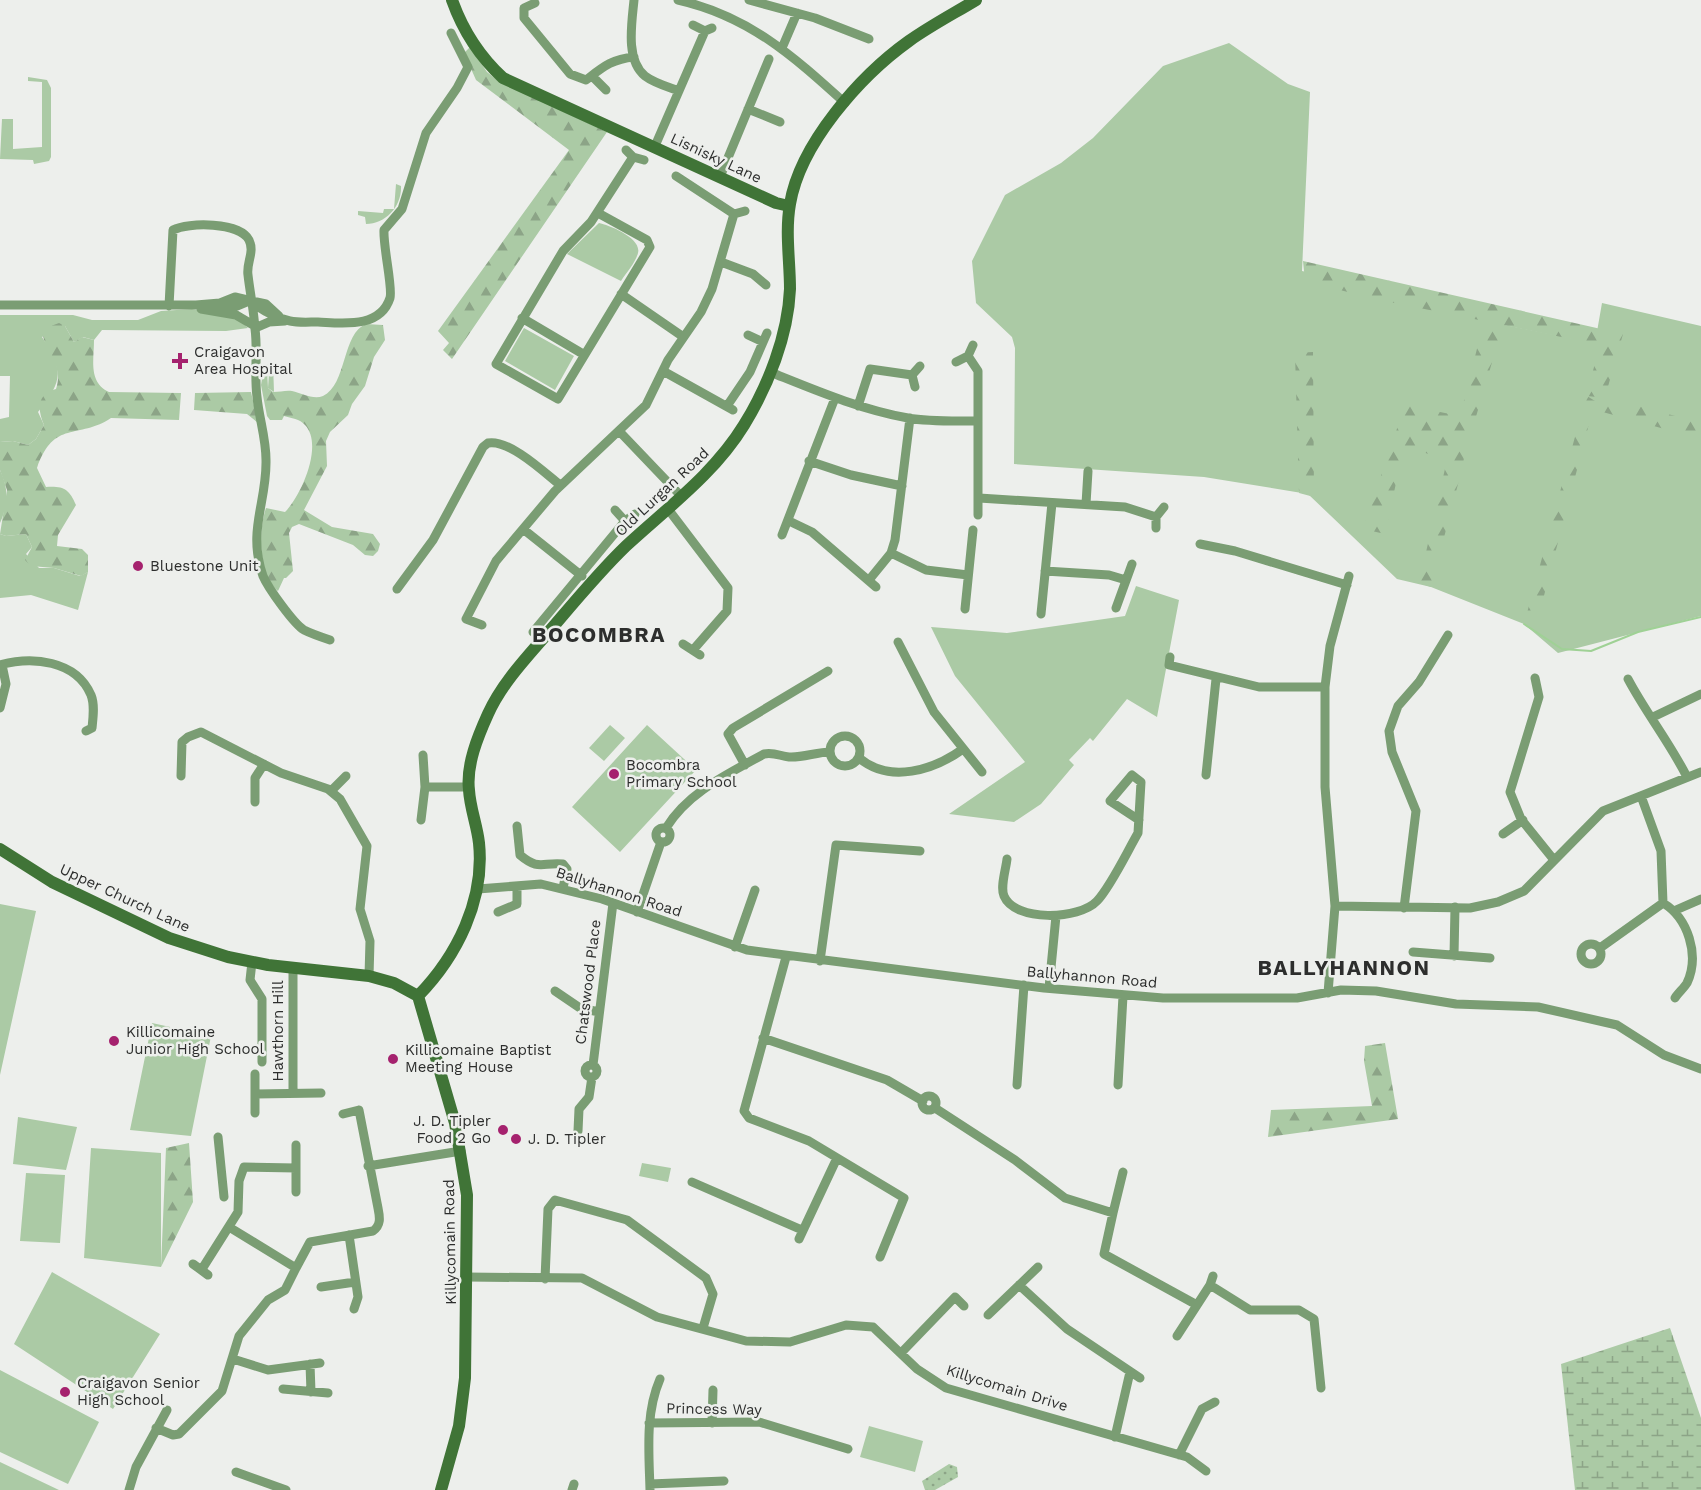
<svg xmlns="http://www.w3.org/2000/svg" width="1701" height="1490" font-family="'Work Sans',sans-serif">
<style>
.green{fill:#abcaa5}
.forest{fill:url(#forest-firs)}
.wetland{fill:url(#wetland-marsh)}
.park{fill:url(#park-dots)}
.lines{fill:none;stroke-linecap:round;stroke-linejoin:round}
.stream{stroke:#9fd195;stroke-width:2}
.street{stroke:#7a9d73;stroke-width:9}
.secondary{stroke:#407437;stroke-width:12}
.poi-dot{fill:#a5226e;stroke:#edefec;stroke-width:2}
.labels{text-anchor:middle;stroke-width:5;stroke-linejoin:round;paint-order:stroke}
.street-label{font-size:15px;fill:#2d2e2d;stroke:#edefec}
.poi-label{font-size:15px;fill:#2d2e2d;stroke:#edefec;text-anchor:start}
.district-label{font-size:21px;font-weight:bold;letter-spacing:1.5px;fill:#2d2e2d;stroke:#edefec}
</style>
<defs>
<pattern id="forest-firs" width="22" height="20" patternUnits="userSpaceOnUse" patternTransform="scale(1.5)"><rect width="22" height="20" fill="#abcaa5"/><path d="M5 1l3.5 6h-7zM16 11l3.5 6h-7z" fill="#8ca487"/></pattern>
<pattern id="wetland-marsh" width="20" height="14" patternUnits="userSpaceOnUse" patternTransform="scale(1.5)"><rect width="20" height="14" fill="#abcaa5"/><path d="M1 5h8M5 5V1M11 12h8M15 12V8" fill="none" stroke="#8ca487"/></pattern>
<pattern id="park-dots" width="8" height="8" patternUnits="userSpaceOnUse" patternTransform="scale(1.5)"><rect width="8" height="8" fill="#abcaa5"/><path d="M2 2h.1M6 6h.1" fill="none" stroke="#8ca487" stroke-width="1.8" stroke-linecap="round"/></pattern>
</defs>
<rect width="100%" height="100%" fill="#edefec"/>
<path class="green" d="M 1229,43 L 1288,84 L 1310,92 L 1302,271 L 1493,314 L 1495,323 L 1595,343 L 1602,303 L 1701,326 L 1701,616 L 1558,653 L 1524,624 L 1431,587 L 1397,579 L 1308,494 L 1204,477 L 1014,464 L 1015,348 L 1012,337 L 976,303 L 972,261 L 1005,195 L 1061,163 L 1093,138 L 1163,66 Z
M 28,77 L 47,80 L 51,88 L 51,157 L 49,161 L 34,164 L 33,160 L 0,159 L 2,119 L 13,119 L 13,149 L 42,147 L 42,82 L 28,81 Z
M 396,184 L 401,186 C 402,206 386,224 366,224 L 365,217 L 358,215 L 358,211 L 383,213 L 384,209 L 394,209 Z
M 599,223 C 609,225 642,238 638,253 C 636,262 626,273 621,281 L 567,254 Z
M 192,309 L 238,318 L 248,328 L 226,331 L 102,330 L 94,340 L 83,337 L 74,342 L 65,326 L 42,337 C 65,372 62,381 38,412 L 44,425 L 36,439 L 28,445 L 13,441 L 0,442 L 0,419 L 9,417 L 10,376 L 0,376 L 0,315 L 73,315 L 92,320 L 138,320 L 161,311 Z
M 524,328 L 574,356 L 555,390 L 505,361 Z
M 273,363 L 274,392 L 268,388 L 269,374 L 263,373 L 266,365 Z
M 0,470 C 9,488 8,505 0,523 Z
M 0,534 L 6,536 L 26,534 L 32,547 L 26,554 L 39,568 L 54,568 L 80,576 L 88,572 L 78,610 L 31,595 L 0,598 Z
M 1136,586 L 1179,600 L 1157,717 L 1127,699 L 1093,741 L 1090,738 L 1069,760 L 1074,765 L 1041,804 L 1014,822 L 949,814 L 1025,762 L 955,676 L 931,627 L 1007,633 L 1125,616 Z
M 610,725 L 625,738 L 604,761 L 589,748 Z
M 647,725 L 696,770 L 620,852 L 572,807 Z
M 0,904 L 36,911 L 0,1075 Z
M 152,1023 L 211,1036 L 191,1136 L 130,1130 Z
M 18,1117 L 77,1127 L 66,1170 L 13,1164 Z
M 91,1148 L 161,1153 L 161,1267 L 84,1258 Z
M 642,1163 L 671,1168 L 668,1182 L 639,1176 Z
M 26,1173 L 65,1175 L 60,1243 L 20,1241 Z
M 52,1272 L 160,1334 L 113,1409 L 14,1344 Z
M 0,1370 L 99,1422 L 68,1484 L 0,1452 Z
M 869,1426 L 923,1441 L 915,1472 L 860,1457 Z
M 0,1462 L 59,1490 L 0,1490 Z"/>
<path class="forest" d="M 470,47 L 487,72 L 497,80 L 607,132 L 452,359 L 443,350 L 449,343 L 438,331 L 569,150 L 476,80 L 464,53 Z
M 1303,261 L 1623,334 L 1605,397 L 1701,423 L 1701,439 L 1599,411 L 1597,397 L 1587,396 L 1595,401 L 1535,630 L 1524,624 L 1600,345 L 1503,325 L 1475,420 L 1469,419 L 1463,465 L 1431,587 L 1419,583 L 1447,460 L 1404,446 L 1385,534 L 1363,529 L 1405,405 L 1460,416 L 1484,321 L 1375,299 L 1305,281 Z
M 59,323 L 65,326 L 74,342 L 82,337 L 94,340 C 94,360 88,382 109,392 L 181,393 L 179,420 L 111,418 C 78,440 54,419 37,468 L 46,487 C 64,486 69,489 76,505 L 58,535 L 57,546 L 82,549 L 88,555 L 88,572 L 81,576 L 54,568 L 31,566 L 25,560 L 32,547 L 26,534 L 6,536 L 0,534 L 7,490 L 0,470 L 0,442 L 13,441 L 28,445 L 36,439 L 44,425 C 37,409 37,394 56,389 C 65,362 40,348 43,329 Z
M 366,324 L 383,325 L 385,340 L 374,357 L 365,386 L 352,404 L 348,415 L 330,432 L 326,441 L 327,466 L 304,510 L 332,527 L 373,534 L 380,544 L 378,551 L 373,556 L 365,555 L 353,545 L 299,524 L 292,527 L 289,533 L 293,571 L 286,578 L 284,578 L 278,591 C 258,574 258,532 266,508 L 285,512 C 301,496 324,445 305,425 C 300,419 291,418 284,416 L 282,420 L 270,420 L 267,416 L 261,385 L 263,373 L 267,371 L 268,388 L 273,392 C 280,392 286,390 292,391 C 302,393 313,400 323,396 C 347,385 342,333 366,324 Z
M 1313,352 L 1314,497 L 1299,493 L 1295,353 Z
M 251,392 L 258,423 L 247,414 L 194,410 L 195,393 Z
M 1385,1043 L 1398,1119 L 1268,1137 L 1271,1110 L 1372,1106 L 1364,1061 L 1365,1046 Z
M 189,1143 L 193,1202 L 161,1267 L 166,1148 Z"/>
<path class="wetland" d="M 1670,1328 L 1701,1418 L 1701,1490 L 1575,1490 L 1561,1364 Z"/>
<path class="park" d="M 949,1464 L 957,1467 L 958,1477 L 935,1490 L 925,1490 L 922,1481 Z"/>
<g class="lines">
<path class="stream" d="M 1524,624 L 1562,649 L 1591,651 L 1638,632 L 1701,617"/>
<path class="street" d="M 634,0 C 632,22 625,60 645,76 C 654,83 668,87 679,91
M 678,0 C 749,16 793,56 845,103
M 749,0 L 815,18 L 869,39
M 535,3 L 524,8 L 524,18 L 570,74 L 586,80 C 603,67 612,59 634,57
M 693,25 L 705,31 L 712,28
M 782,48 L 797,13
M 592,76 L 606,90
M 748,109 L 780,122
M 655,146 L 705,31
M 626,150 L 633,157 L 644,160
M 676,176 L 734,214 L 745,211
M 720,177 L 769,59
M 598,213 L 647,240 L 650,247 L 558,399 L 496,364 L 563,251 L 591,222 L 633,157
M 721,262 L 753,274 L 766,285
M 621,294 L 682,336
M 250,301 C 262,310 275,318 290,321 C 299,323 309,322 318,322 C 342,323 380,329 390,298 C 393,288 383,247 384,230 L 402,209 L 426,133 L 457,88 L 468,67 L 451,33
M 220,303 L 237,306 L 249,301
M 0,305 L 196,305 L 220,303 L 235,297 L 266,304 L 279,316
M 169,306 L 173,230 C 188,222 240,222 249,240 C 255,252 246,263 248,275 C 250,293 254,311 255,329 C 258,351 254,374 257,397 C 259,418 266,438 266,460 C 267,503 247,530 263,576 C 268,588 294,624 304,630 C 312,634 321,637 330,640
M 201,309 L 236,315 L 255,326
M 522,318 L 583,354
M 255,328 L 269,322 L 285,321
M 748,335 L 763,342
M 968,356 L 978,371 L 978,515
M 956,362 L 968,356 L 973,345
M 663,371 L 733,410
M 770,372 C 815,390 859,409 908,418 C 930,422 955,421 978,421
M 915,387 L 912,375 L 920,366
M 727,406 L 750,372 L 767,333
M 858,406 L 870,369 L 912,375
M 619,431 L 682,497
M 809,461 L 851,475 L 902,486
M 979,498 L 1125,507 L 1156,517
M 1086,504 L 1088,471
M 668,509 L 728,588 L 727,611 L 693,650
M 615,510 L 625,521
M 789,521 L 812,532 L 876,587
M 1156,528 L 1156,517 L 1164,507
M 523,529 L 582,576
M 782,535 L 835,398
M 1200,544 L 1235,551 L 1347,585
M 891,553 L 926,570 L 968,575
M 1045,571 L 1109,575 L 1126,580
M 869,580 L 891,553 L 895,540 L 910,418
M 397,589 L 433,540 L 483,447 L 488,443 C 509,439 544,472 560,485
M 1116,608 L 1132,564
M 965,609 L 973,530
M 1041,614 L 1052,503
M 482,625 L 466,619 L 496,561 L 555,491 L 646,405 L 668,360 L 701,312 L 712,289 L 734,214
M 533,632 L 625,521 L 635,514
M 898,642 L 934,712 L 982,772
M 683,644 L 700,655
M 1170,657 L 1169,665 L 1259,687 L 1325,687
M 0,665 C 32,656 76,660 91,695 C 95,705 93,718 92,728 L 86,731
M 1535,678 L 1539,697 L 1510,792 L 1521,819 L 1554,860
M 1628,679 C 1646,713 1670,743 1687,777
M 0,708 L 6,684 L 2,665
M 1653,717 L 1701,694
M830 751a15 15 0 1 1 30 0a15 15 0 1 1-30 0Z
M 859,758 C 890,784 934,770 963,749
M 745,765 L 728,734 L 733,728 L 828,671
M 1206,775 L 1216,679
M 181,776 L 182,742 L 188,737 L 201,732 L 281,773 L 328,789 L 340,799 L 367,846 L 360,909 L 370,941 L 369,976
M 425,787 L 468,787
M 331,791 L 346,776
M 1641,796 L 1661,851 L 1663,903 C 1688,918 1700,955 1687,983 C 1684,988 1678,993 1675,998
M 255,802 L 255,778 L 264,764
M 421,820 L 425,787 L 423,755
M 517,826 L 520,855 C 539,871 542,862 563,864 L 567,869 L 563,888
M656 835a7 7 0 1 1 14 0a7 7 0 1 1-14 0Z
M 666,828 C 688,792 728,774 764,754 C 774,752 780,756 789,757 C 802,758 817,752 830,752
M 1503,834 L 1523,820
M 1007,859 C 1006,869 1000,887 1004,896 C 1015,922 1079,920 1097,901 C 1111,886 1127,852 1138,833 L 1141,782 L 1132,775 L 1110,801 L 1139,820
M 478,889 L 541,884 L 602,899 L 747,950 L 1044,988 L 1163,998 L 1297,998 L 1341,990 L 1376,991 L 1456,1004 L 1538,1007 L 1617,1025 L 1664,1055 L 1701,1069
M 1335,906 L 1470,908 L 1498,902 L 1524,891 L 1603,811 L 1701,772
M 1404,908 L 1416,811 L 1392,752 L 1389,731 L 1398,706 L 1419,682 L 1448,635
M 1676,910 L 1701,899
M 498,912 L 517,904 L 517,886
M 637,912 L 661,842
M1581 954a10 10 0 1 1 20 0a10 10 0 1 1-20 0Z
M 735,947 L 755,890
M 1600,948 L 1663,903
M 1413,952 L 1490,958
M 1454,956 L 1455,907
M 786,957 L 744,1111 L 749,1118 L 809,1141 L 904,1198 L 880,1257
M 820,961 L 836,845 L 920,851
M 252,962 L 250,980 L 262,999 L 262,1062
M 293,968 L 293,1093
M 1049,988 L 1056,916
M 555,991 L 580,1008 L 599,1012
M 1328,993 L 1335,906 L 1325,787 L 1325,687 L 1330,646 L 1349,576
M 763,1038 L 887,1080 L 923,1101
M585 1071a6 6 0 1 1 12 0a6 6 0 1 1-12 0Z
M 593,1065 L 613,903
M 1017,1085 L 1024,985
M 1118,1085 L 1123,996
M 256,1094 L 321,1093
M922 1103a7 7 0 1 1 14 0a7 7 0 1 1-14 0Z
M 935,1108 L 1015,1160 L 1065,1198 L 1113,1213 L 1123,1172
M 255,1113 L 255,1074
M 578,1131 L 579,1109 L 589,1097 L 592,1077
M 218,1137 L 224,1197
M 368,1166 L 461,1151
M 692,1182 L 802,1230
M 296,1192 L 296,1145
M 1113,1213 L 1104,1254 L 1197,1305
M 229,1227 L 296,1268 L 310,1242 L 373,1231 C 381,1225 380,1218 378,1208 L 359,1110 L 343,1114
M 349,1235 L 358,1297 L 354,1309
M 799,1239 L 837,1158
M 193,1264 L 208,1275
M 202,1269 L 238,1212 L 239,1181 L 244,1167 L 296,1168
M 466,1277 L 582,1278 L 657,1317 L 746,1341 L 790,1342 L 846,1325 L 873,1327 L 917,1369 L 946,1388 L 1187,1457 L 1206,1471
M 545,1279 L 548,1209 L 555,1200 L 627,1220 L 706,1278 L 713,1294 L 703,1328
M 1019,1285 L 1067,1329 L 1140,1378
M 1210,1285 L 1250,1310 L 1299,1310 L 1314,1319 L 1321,1388
M 321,1287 L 355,1282
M 988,1315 L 1038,1267
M 1177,1336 L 1210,1285 L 1213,1276
M 901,1353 L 955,1297 L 964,1306
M 233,1359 L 268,1370 L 320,1363
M 310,1364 L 311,1392
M 283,1389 L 328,1393
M 649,1423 L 759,1422 L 848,1449
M 712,1423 L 713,1390
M 156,1428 L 173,1435 L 179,1434 L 222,1391 L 239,1336 L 268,1300 L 285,1290 L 296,1268
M 1115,1437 L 1130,1372
M 1179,1455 L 1202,1409 L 1215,1402
M 236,1472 L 286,1490
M 650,1484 L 724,1481
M 129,1490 L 136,1467 L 167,1410
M 572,1490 L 574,1484
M 650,1490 C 649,1452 645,1414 660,1379"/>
<path class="secondary" d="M 452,0 C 463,31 479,56 503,78 L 776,203 L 789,206
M 0,849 L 52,882 L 169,938 L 228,957 L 268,965 L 369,976 L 394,983 L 418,996
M 418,996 C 457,956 485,900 479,843 C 477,825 470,808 469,790 C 466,765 478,736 488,714 C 503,681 530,654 553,627 C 576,600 600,571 626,546 C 667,508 714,474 744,425 C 768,386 788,336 790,289 C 790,261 785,232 790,204 C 800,144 860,76 909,41 C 930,26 953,14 976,0
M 418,996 L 455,1123 L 467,1195 L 465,1378 L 459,1426 L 441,1490"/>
</g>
<g class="poi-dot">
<path d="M177 352h6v6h6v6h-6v6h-6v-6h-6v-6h6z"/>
<circle cx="138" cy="566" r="6"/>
<circle cx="614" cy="774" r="6"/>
<circle cx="114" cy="1041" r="6"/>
<circle cx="393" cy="1059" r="6"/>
<circle cx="503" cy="1130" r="6"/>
<circle cx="516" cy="1139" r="6"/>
<circle cx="65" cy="1392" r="6"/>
</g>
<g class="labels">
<g class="street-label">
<text transform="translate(716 158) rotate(25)" y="5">Lisnisky Lane</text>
<text transform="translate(662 492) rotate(-43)" y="5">Old Lurgan Road</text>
<text transform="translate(619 892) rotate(18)" y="5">Ballyhannon Road</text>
<text transform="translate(125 898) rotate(25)" y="5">Upper Church Lane</text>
<text transform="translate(1092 977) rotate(5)" y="5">Ballyhannon Road</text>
<text transform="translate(588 982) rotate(-83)" y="5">Chatswood Place</text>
<text transform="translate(278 1031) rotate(-90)" y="5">Hawthorn Hill</text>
<text transform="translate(450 1242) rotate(-91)" y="5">Killycomain Road</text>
<text transform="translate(1007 1388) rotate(17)" y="5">Killycomain Drive</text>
<text transform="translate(714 1409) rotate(1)" y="5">Princess Way</text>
</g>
<g class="poi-label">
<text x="194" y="357">Craigavon<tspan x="194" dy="17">Area Hospital</tspan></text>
<text x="150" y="571">Bluestone Unit</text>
<text x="626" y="770">Bocombra<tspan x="626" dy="17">Primary School</tspan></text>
<text x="126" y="1037">Killicomaine<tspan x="126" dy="17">Junior High School</tspan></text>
<text x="405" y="1055">Killicomaine Baptist<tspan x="405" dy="17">Meeting House</tspan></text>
<text x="491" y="1126" text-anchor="end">J. D. Tipler<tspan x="491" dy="17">Food 2 Go</tspan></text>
<text x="528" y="1144">J. D. Tipler</text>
<text x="77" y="1388">Craigavon Senior<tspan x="77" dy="17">High School</tspan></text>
</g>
<g class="district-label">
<text x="599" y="642">BOCOMBRA</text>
<text x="1344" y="975">BALLYHANNON</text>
</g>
</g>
</svg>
